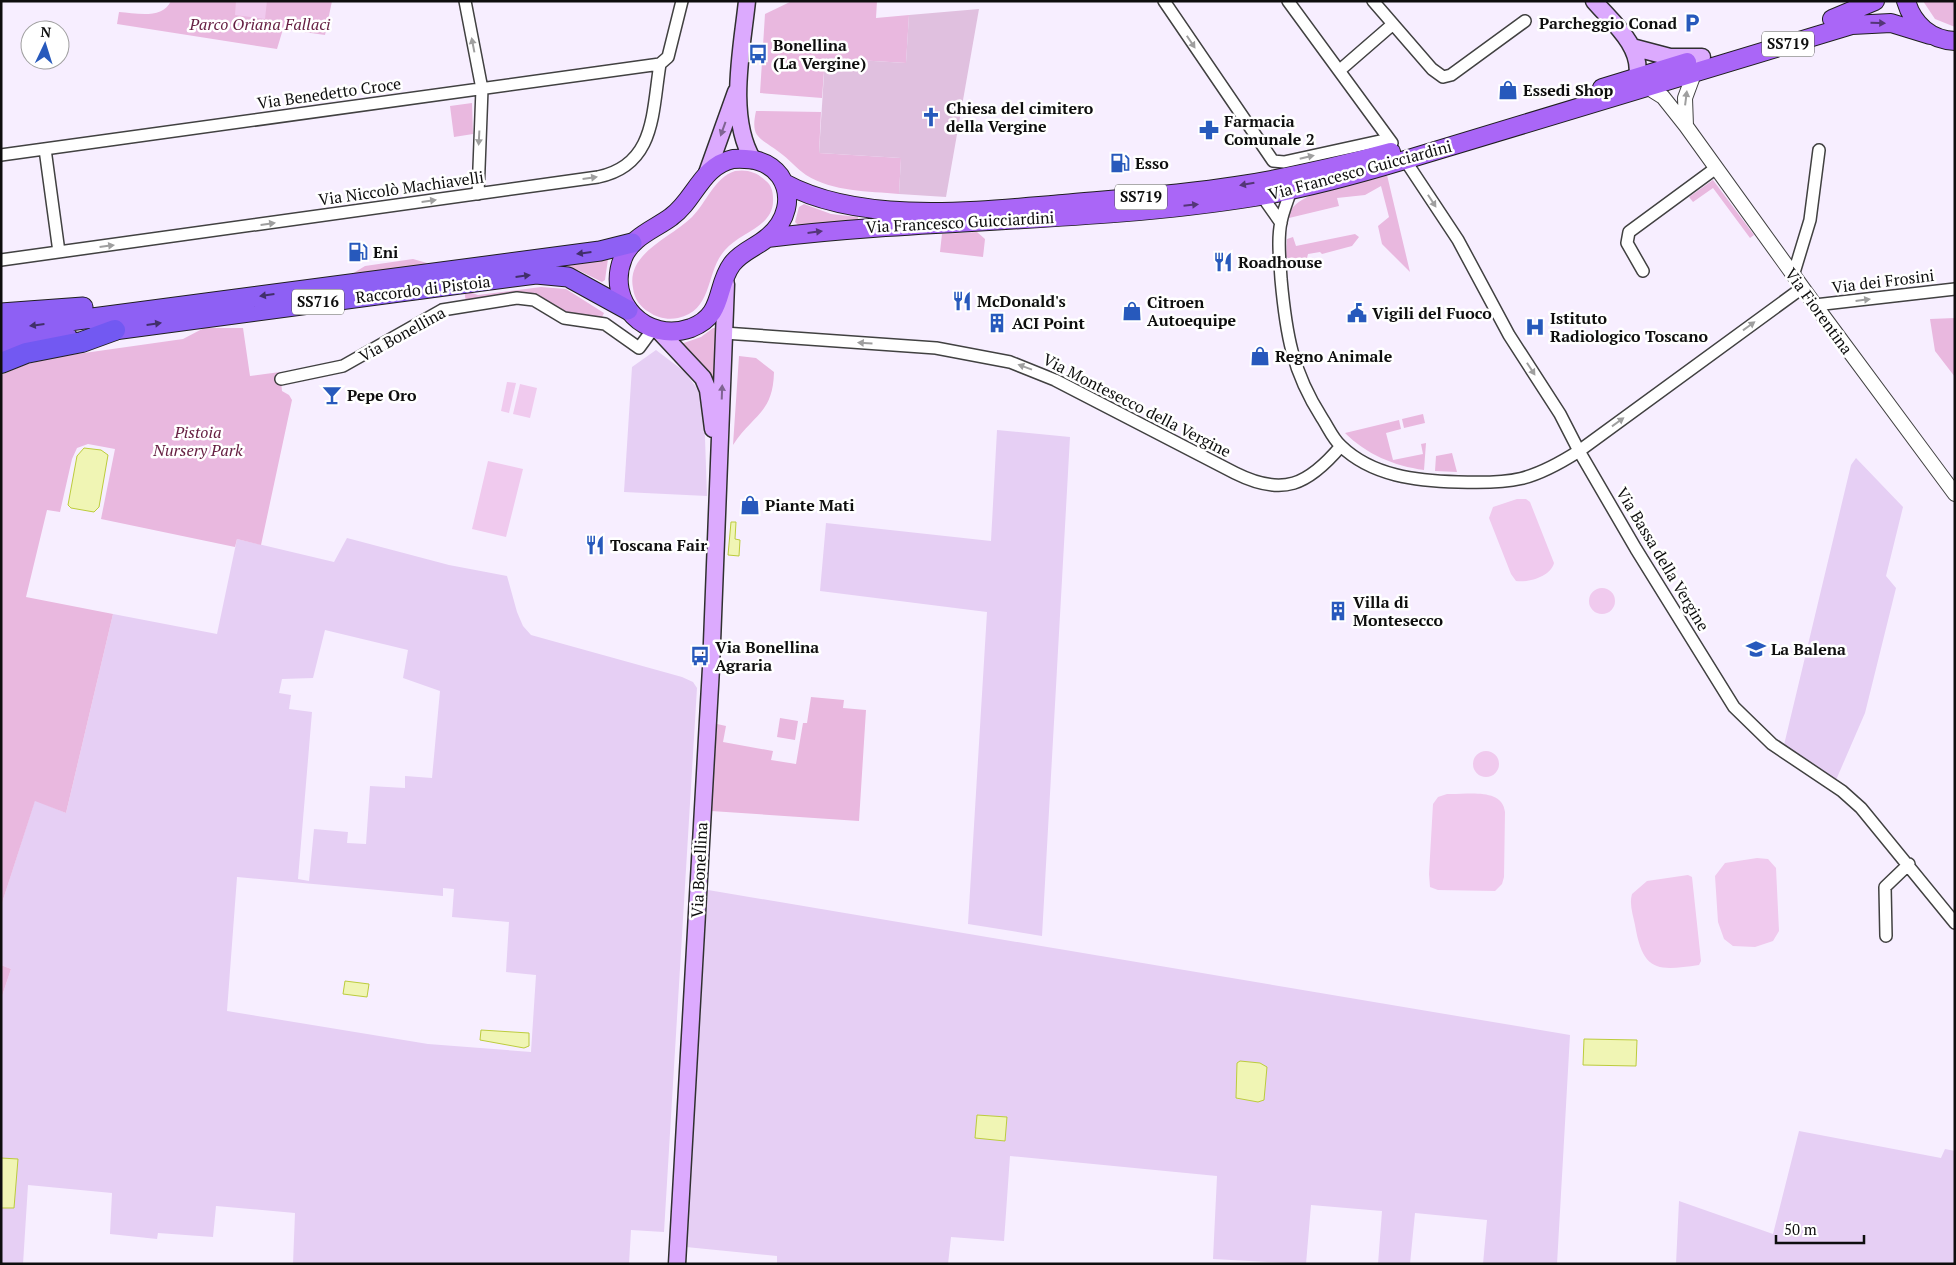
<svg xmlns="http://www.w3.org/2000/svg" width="1956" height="1265" font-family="'PT Serif',serif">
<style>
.farmland{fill:#e6cff4;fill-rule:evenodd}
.green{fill:#e9b8df}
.cemetery{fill:#e0c0df}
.pitch{fill:#f0caee}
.water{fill:#f0f5b4;stroke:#bccc3c}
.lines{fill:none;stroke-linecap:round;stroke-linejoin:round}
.minor-casing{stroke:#414141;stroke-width:14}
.tertiary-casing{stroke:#414141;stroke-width:16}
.secondary-casing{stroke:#303030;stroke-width:19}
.primary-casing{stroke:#1f1f1f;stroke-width:20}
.trunk-casing{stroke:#1f1f1f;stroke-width:21}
.motorway-casing{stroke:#1f1f1f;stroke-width:22}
.minor{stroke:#fff;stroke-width:11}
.tertiary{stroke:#fff;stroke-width:14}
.secondary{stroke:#dcaafe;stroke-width:16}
.primary{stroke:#aa66f7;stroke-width:18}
.trunk{stroke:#8e60f4;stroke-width:19}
.motorway{stroke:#7259f2;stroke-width:20}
.oneway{fill:#543677}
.oneway2{fill:#9f9f9f}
.oneway3{fill:#7f6492}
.oneway4{fill:#412f6a}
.labels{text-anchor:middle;stroke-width:5;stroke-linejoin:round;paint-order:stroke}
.shield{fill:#fff;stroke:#565656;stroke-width:1}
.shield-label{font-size:15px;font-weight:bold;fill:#0e0e0e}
.poi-label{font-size:16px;font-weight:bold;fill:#0e0e0e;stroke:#fff;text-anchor:start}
.park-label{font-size:16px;font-style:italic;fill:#651e41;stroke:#fff}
.street-label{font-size:16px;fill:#0e0e0e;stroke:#fff}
</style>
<rect width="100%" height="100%" fill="#f7eeff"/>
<path class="farmland" d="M 656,350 L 685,372 L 701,394 L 704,409 L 707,496 L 624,492 L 632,367 Z
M 997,430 L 1070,437 L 1042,936 L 968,924 L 987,612 L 820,591 L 826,523 L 991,541 Z
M 1856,458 L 1903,507 L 1886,576 L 1896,588 L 1865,713 L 1836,780 L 1784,745 L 1851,465 Z
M 347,538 L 449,565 L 507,576 L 517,612 L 523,626 L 531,635 L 682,677 L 693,682 L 697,688 L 664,1232 L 631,1230 L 629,1264 L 293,1264 L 295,1213 L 216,1206 L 213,1237 L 158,1233 L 157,1239 L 110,1234 L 112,1193 L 28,1185 L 23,1264 L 1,1264 L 1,999 L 11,969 L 1,965 L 1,906 L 35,800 L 66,813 L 113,614 L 217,634 L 237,539 L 334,562 ZM 325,630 L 408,650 L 403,678 L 440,691 L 432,778 L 405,776 L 405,788 L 370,786 L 366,844 L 347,843 L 348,832 L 314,829 L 309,881 L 298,879 L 312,712 L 289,709 L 291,695 L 279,693 L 282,679 L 313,678 ZM 237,877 L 443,896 L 443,888 L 454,889 L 452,917 L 509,922 L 506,972 L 536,975 L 531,1052 L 428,1044 L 227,1011 Z
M 708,890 L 1570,1035 L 1557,1264 L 1483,1264 L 1487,1220 L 1415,1213 L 1410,1264 L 1378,1264 L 1382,1211 L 1311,1205 L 1306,1264 L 1213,1259 L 1217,1176 L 1010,1156 L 1004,1241 L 951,1237 L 948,1264 L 777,1264 L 777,1256 L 686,1247 Z
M 1799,1131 L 1941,1158 L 1945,1149 L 1955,1151 L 1955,1264 L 1676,1264 L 1679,1201 L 1773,1234 Z"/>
<path class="green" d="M 171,1 L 332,1 L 325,35 L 283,29 L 277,49 L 117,24 L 119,12 C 136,13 162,20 171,1 Z
M 792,1 L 877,1 L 876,18 L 909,15 L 906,63 L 825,58 L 822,98 L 760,93 L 765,14 Z
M 1923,1 L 1955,1 L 1955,27 L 1935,19 Z
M 472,103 L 473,134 L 454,137 L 450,106 Z
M 756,111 L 821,112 L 819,153 L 901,158 L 899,194 C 868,191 833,192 806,175 C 796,168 789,159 779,152 C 760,137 750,139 756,111 Z
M 735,171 C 747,169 757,172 766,181 C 771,185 773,191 773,198 C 775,227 741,231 725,250 C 705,272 714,310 678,318 C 668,320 657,318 649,312 C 640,307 634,298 633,288 C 626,253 671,238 692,217 C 707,202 714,178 735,171 Z
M 1387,175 L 1410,272 L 1382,244 L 1378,226 L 1389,217 L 1381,186 L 1365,195 L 1337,198 L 1339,206 L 1289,218 C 1288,191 1365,181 1387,175 Z
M 1713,180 L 1754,235 L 1750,238 L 1713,188 L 1693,202 L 1689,197 Z
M 804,204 L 831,214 L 858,217 L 858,221 L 799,226 L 795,222 L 799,207 Z
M 977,232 L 985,239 L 983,257 L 940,252 L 942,234 Z
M 1355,234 L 1359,237 L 1352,246 L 1322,254 L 1320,252 L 1308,254 L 1307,258 L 1295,261 L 1286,257 L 1287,239 L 1293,237 L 1296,246 Z
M 605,256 L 608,259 L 605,280 L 602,282 L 580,271 L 555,262 Z
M 413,259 L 434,265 L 347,277 L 365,266 Z
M 541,287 L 566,289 L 604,313 L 602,317 L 574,317 L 531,293 L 466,302 L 464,290 L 478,295 Z
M 1955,318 L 1955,377 L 1935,351 L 1930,319 Z
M 204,328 L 243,328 L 250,376 L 280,372 L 282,391 L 289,395 L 292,400 L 261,545 L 237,539 L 235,547 L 101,519 L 115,449 L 88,444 L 77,448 L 72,459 L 60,512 L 47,510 L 26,597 L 113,614 L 66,813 L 35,801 L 1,906 L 1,375 L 27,364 L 63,356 L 183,339 Z
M 713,328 L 717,328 L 718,379 L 713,380 C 704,365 689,357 681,344 L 701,337 Z
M 739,356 L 756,358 L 774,372 C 773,414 753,414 733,445 Z
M 1423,414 L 1425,423 L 1404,428 L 1402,419 Z
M 1399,420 L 1401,429 L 1386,433 L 1393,460 L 1423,454 L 1421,444 L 1426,443 L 1424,470 C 1394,466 1366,454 1345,433 Z
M 1452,453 L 1457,472 L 1435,471 L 1436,456 Z
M 811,697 L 844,700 L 843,708 L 866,710 L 859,821 L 711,811 L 717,724 L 726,726 L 723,742 L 773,751 L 771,760 L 796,764 L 803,723 L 807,723 Z
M 780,718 L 798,721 L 795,740 L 777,737 Z
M 1,965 L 11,969 L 1,999 Z"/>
<path class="cemetery" d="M 979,9 L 946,197 L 899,194 L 901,158 L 819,153 L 825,58 L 906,63 L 909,15 Z"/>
<path class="pitch" d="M 236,1 L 267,1 L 265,19 L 235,15 Z
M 507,382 L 516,383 L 509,413 L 501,411 Z
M 520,384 L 537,388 L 530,418 L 513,414 Z
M 488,461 L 523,469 L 506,537 L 472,529 Z
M 1517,499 L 1526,499 L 1530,502 L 1554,563 C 1551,576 1529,583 1516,581 L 1511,574 L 1489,518 L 1493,507 Z
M1589 601a13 13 0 1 1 26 0a13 13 0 1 1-26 0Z
M1473 764a13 13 0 1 1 26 0a13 13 0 1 1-26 0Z
M 1447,794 C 1466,795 1502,787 1505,812 L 1504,877 L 1502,884 L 1495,891 L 1438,890 L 1430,887 L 1429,874 L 1433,804 L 1438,797 Z
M 1757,858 L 1768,859 L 1776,868 L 1779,931 L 1773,941 L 1755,947 L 1733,946 L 1724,939 L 1718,922 L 1715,876 L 1725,863 Z
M 1688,875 L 1692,877 L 1701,961 L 1699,965 C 1657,971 1643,972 1635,925 C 1633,915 1629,904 1632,894 L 1647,881 Z"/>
<path class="water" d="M 84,448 L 101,450 L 108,455 L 99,507 L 94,512 L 71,508 L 68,505 L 77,456 Z
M 731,522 L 736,522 L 735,539 L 740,540 L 739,556 L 728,555 Z
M 345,981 L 369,984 L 367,997 L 343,994 Z
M 481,1030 L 529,1033 L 529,1046 L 524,1048 L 480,1040 Z
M 1584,1039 L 1637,1040 L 1636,1066 L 1583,1065 Z
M 1240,1061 L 1260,1063 L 1267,1067 L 1264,1100 L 1258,1102 L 1236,1098 L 1237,1063 Z
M 977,1115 L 1007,1117 L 1005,1141 L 975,1138 Z
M 1,1158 L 18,1159 L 14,1208 L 1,1208 Z"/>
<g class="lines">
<defs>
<path id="minor" d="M 465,1 L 482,89 L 478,194
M 1164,1 L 1273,161 L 1284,162 L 1389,139
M 1288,1 L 1392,143
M 1373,1 L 1432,69 L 1443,77 L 1451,75 L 1525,21
M 1340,70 L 1393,24
M 45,149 L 59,252
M 1,155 L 660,64
M 1405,160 L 1458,240 L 1509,335 L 1560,414 L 1579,451 L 1636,549 L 1734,707 L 1772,744 L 1842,791 L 1861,808 L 1955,923
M 1291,190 C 1288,200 1283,211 1281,222 C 1277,240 1280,261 1281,279 C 1286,334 1292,371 1322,418 C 1328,427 1333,439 1341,446 C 1372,476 1417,481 1458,482 C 1512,484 1532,481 1579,451 L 1802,288
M 1262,196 L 1281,223
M 1,260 L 598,177 C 656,165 652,112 660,64 L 668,57 L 682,1
M 1643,271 L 1627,243 L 1629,232 L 1716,168
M 1793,276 L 1810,220 L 1819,150
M 1815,305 L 1955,289
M 724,333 L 936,348 L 1010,362 L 1055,380 L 1235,473 C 1283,497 1308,485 1341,446
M 281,379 L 343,366 L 442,310 L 517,298 L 534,300 L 564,318 L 605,324 L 639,348 L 653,329
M 1886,936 L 1885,887 L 1909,864"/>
<path id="tertiary" d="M 1647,87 L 1663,97 L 1686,126 L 1815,305 L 1955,494
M 1686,126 L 1685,98 L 1695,71"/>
<path id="secondary" d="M 747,1 C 742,49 727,117 753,160
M 1594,1 C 1612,22 1643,47 1637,77
M 1632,47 L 1670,57 L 1702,57
M 707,173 L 736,92
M 659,331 L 703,378 L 708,390 L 713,429
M 677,1264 L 711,668 L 726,284"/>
<path id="primary" d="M 1906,1 C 1913,25 1931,40 1955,41
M 1832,19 L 1875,1
M 1602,88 L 1687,62
M 733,159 C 751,158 768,160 780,176 C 794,197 786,222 768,237 C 757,247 742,251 732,264 C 715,287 725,315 691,328 C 646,344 605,302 623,258 C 631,237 655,229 671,217 C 695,200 701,166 733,159 Z
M 784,183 C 861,225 977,211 1063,204 C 1120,199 1179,195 1236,186 C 1288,178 1340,166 1391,152
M 767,238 C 929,218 1093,223 1254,197 C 1305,189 1355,175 1405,160 L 1852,25 L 1891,23 L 1930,35"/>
<path id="trunk" d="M 1,313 L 83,307
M 1,330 L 600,251 L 632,243
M 99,332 L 536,274 L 568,277 L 628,310
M 1,345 L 67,336"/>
<path id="motorway" d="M 1,363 L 26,353 L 82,342 L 115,330"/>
</defs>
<use href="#minor" class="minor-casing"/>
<use href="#tertiary" class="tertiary-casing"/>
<use href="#secondary" class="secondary-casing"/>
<use href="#primary" class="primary-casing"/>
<use href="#trunk" class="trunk-casing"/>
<use href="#motorway" class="motorway-casing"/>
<use href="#minor" class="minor"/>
<use href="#tertiary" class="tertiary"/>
<use href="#secondary" class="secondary"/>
<use href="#primary" class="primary"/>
<use href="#trunk" class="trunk"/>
<use href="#motorway" class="motorway"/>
</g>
<defs><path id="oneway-solid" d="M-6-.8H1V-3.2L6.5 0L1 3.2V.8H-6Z" transform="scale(1.25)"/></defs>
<g class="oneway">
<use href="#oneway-solid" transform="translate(1878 23) rotate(1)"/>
<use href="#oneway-solid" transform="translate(1247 184) rotate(170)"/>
<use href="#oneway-solid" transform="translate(1191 205) rotate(-6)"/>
<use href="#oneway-solid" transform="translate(815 232) rotate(-7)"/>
</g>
<g class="oneway2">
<use href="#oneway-solid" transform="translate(1191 42) rotate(56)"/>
<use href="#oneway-solid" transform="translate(473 45) rotate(-101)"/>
<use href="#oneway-solid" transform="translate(1686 98) rotate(-83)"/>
<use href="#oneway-solid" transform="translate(479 138) rotate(93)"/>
<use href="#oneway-solid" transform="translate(1307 157) rotate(-13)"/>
<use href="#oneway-solid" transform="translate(590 178) rotate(-8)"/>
<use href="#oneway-solid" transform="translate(429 201) rotate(-8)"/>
<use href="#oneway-solid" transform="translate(1432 201) rotate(57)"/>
<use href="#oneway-solid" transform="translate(268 224) rotate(-8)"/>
<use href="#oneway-solid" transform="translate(107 246) rotate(-7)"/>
<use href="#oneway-solid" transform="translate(1863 300) rotate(-7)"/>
<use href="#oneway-solid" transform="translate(1749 326) rotate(-36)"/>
<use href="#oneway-solid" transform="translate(865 343) rotate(-176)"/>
<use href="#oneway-solid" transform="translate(1025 367) rotate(-160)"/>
<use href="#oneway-solid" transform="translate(1531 369) rotate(57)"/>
<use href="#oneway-solid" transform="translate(1618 422) rotate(-36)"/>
</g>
<g class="oneway3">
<use href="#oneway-solid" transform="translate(723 129) rotate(110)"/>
<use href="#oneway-solid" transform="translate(722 392) rotate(-88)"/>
</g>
<g class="oneway4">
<use href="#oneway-solid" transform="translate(584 253) rotate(173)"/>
<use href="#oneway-solid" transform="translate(523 276) rotate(-7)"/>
<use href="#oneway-solid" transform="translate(267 295) rotate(172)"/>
<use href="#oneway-solid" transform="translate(154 324) rotate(-8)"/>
<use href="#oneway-solid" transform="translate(37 325) rotate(173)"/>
</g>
<defs>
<symbol id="parking-bare" viewBox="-9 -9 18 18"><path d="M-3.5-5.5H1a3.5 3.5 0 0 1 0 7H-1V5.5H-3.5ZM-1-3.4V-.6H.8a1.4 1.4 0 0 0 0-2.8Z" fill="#2759bc" stroke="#fff" stroke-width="2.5" paint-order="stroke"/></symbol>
<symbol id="bus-bare" viewBox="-9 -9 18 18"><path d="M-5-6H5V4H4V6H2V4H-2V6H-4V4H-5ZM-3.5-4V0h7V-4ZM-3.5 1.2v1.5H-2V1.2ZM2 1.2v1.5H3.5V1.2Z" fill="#2759bc" stroke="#fff" stroke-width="2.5" paint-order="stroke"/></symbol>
<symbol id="shop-bare" viewBox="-9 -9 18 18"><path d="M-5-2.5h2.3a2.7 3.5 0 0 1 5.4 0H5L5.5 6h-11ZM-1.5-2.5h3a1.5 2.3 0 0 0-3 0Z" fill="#2759bc" stroke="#fff" stroke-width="2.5" paint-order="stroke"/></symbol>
<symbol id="church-bare" viewBox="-9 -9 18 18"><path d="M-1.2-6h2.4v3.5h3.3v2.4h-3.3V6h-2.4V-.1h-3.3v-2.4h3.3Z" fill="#2759bc" stroke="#fff" stroke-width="2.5" paint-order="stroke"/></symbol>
<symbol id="pharmacy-bare" viewBox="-9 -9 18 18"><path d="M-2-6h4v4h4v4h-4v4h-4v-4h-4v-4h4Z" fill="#2759bc" stroke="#fff" stroke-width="2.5" paint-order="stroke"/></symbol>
<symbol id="fuel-bare" viewBox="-9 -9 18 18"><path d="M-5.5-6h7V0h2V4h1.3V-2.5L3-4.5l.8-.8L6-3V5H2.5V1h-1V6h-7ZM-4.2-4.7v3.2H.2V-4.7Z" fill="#2759bc" stroke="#fff" stroke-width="2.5" paint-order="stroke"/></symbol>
<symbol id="restaurant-bare" viewBox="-9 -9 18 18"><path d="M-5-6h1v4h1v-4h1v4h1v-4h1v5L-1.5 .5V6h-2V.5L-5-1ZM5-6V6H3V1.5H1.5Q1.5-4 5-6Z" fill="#2759bc" stroke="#fff" stroke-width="2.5" paint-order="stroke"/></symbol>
<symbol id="civic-bare" viewBox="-9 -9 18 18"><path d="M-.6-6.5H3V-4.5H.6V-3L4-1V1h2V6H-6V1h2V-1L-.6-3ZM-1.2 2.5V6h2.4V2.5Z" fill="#2759bc" stroke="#fff" stroke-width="2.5" paint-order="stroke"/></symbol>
<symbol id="building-bare" viewBox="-9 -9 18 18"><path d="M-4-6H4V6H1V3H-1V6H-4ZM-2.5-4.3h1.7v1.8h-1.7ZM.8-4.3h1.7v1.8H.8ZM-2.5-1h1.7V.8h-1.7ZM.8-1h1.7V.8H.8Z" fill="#2759bc" stroke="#fff" stroke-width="2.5" paint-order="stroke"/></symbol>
<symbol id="hospital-bare" viewBox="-9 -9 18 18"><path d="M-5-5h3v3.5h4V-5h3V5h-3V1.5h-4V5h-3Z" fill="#2759bc" stroke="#fff" stroke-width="2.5" paint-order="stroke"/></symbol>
<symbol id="bar-bare" viewBox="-9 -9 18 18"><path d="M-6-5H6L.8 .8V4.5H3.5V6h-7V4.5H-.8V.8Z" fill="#2759bc" stroke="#fff" stroke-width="2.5" paint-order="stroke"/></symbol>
<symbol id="school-bare" viewBox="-9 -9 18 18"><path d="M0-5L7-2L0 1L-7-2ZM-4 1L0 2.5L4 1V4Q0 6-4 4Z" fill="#2759bc" stroke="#fff" stroke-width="2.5" paint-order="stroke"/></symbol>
</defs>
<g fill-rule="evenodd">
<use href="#parking-bare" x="1678" y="9" width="28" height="28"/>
<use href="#bus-bare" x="744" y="40" width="28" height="28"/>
<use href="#shop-bare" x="1494" y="76" width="28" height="28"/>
<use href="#church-bare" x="917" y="103" width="28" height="28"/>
<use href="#pharmacy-bare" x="1195" y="116" width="28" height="28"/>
<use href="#fuel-bare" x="1106" y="149" width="28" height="28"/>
<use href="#fuel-bare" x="344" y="238" width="28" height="28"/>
<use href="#restaurant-bare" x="1209" y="248" width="28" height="28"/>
<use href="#restaurant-bare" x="948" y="287" width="28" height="28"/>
<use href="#shop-bare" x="1118" y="297" width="28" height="28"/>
<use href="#civic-bare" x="1343" y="299" width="28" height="28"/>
<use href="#building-bare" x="983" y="309" width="28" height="28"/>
<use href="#hospital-bare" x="1521" y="313" width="28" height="28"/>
<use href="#shop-bare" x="1246" y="342" width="28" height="28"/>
<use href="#bar-bare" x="318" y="381" width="28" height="28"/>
<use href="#shop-bare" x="736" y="491" width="28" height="28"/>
<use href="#restaurant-bare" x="581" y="531" width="28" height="28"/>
<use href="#building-bare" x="1324" y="597" width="28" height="28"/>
<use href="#school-bare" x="1742" y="635" width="28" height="28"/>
<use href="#bus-bare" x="686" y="642" width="28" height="28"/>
</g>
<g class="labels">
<g class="shield">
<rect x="1762" y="31.5" width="52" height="25" rx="4"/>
<rect x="1115" y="184.5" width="52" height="25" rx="4"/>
<rect x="292" y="289.5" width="52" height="25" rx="4"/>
</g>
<g class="shield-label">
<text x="1788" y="49">SS719</text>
<text x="1141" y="202">SS719</text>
<text x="318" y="307">SS716</text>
</g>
<g class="poi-label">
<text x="1677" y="29" text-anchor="end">Parcheggio Conad</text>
<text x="773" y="51">Bonellina<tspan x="773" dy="18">(La Vergine)</tspan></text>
<text x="1523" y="96">Essedi Shop</text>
<text x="946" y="114">Chiesa del cimitero<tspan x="946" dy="18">della Vergine</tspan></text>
<text x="1224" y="127">Farmacia<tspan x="1224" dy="18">Comunale 2</tspan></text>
<text x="1135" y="169">Esso</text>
<text x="373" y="258">Eni</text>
<text x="1238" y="268">Roadhouse</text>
<text x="977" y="307">McDonald's</text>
<text x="1147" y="308">Citroen<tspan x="1147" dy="18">Autoequipe</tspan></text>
<text x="1372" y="319">Vigili del Fuoco</text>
<text x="1550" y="324">Istituto<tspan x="1550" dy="18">Radiologico Toscano</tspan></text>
<text x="1012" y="329">ACI Point</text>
<text x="1275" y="362">Regno Animale</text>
<text x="347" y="401">Pepe Oro</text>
<text x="765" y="511">Piante Mati</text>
<text x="610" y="551">Toscana Fair</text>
<text x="1353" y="608">Villa di<tspan x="1353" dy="18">Montesecco</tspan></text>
<text x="715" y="653">Via Bonellina<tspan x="715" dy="18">Agraria</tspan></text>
<text x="1771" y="655">La Balena</text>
</g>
<g class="park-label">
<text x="260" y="30">Parco Oriana Fallaci</text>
<text x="198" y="438">Pistoia<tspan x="198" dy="18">Nursery Park</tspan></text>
</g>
<g class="street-label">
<text transform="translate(329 93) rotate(-8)" y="6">Via Benedetto Croce</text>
<text transform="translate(1360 170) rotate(-15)" y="6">Via Francesco Guicciardini</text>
<text transform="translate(401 188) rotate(-8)" y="6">Via Niccolò Machiavelli</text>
<text transform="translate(960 222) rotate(-3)" y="6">Via Francesco Guicciardini</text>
<text transform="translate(1883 281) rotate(-7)" y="6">Via dei Frosini</text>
<text transform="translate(423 289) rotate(-7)" y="6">Raccordo di Pistoia</text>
<text transform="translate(1819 311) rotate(54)" y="6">Via Fiorentina</text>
<text transform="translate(402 334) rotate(-29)" y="6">Via Bonellina</text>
<text transform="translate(1137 405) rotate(27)" y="6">Via Montesecco della Vergine</text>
<text transform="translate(1663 559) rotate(59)" y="6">Via Bassa della Vergine</text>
<text transform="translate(699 870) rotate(-87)" y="6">Via Bonellina</text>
</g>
</g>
<rect width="1956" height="1265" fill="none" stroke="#0e0e0e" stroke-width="5"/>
<g transform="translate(45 45) rotate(4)"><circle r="24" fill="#ffffff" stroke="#9f9f9f"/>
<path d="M0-4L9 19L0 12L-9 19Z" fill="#2759bc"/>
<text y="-8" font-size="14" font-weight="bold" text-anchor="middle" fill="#0e0e0e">N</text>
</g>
<path d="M1776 1235v8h88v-8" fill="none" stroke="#0e0e0e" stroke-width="2.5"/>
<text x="1784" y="1235" font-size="15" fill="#0e0e0e" stroke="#ffffff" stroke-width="4" paint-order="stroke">50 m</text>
</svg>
